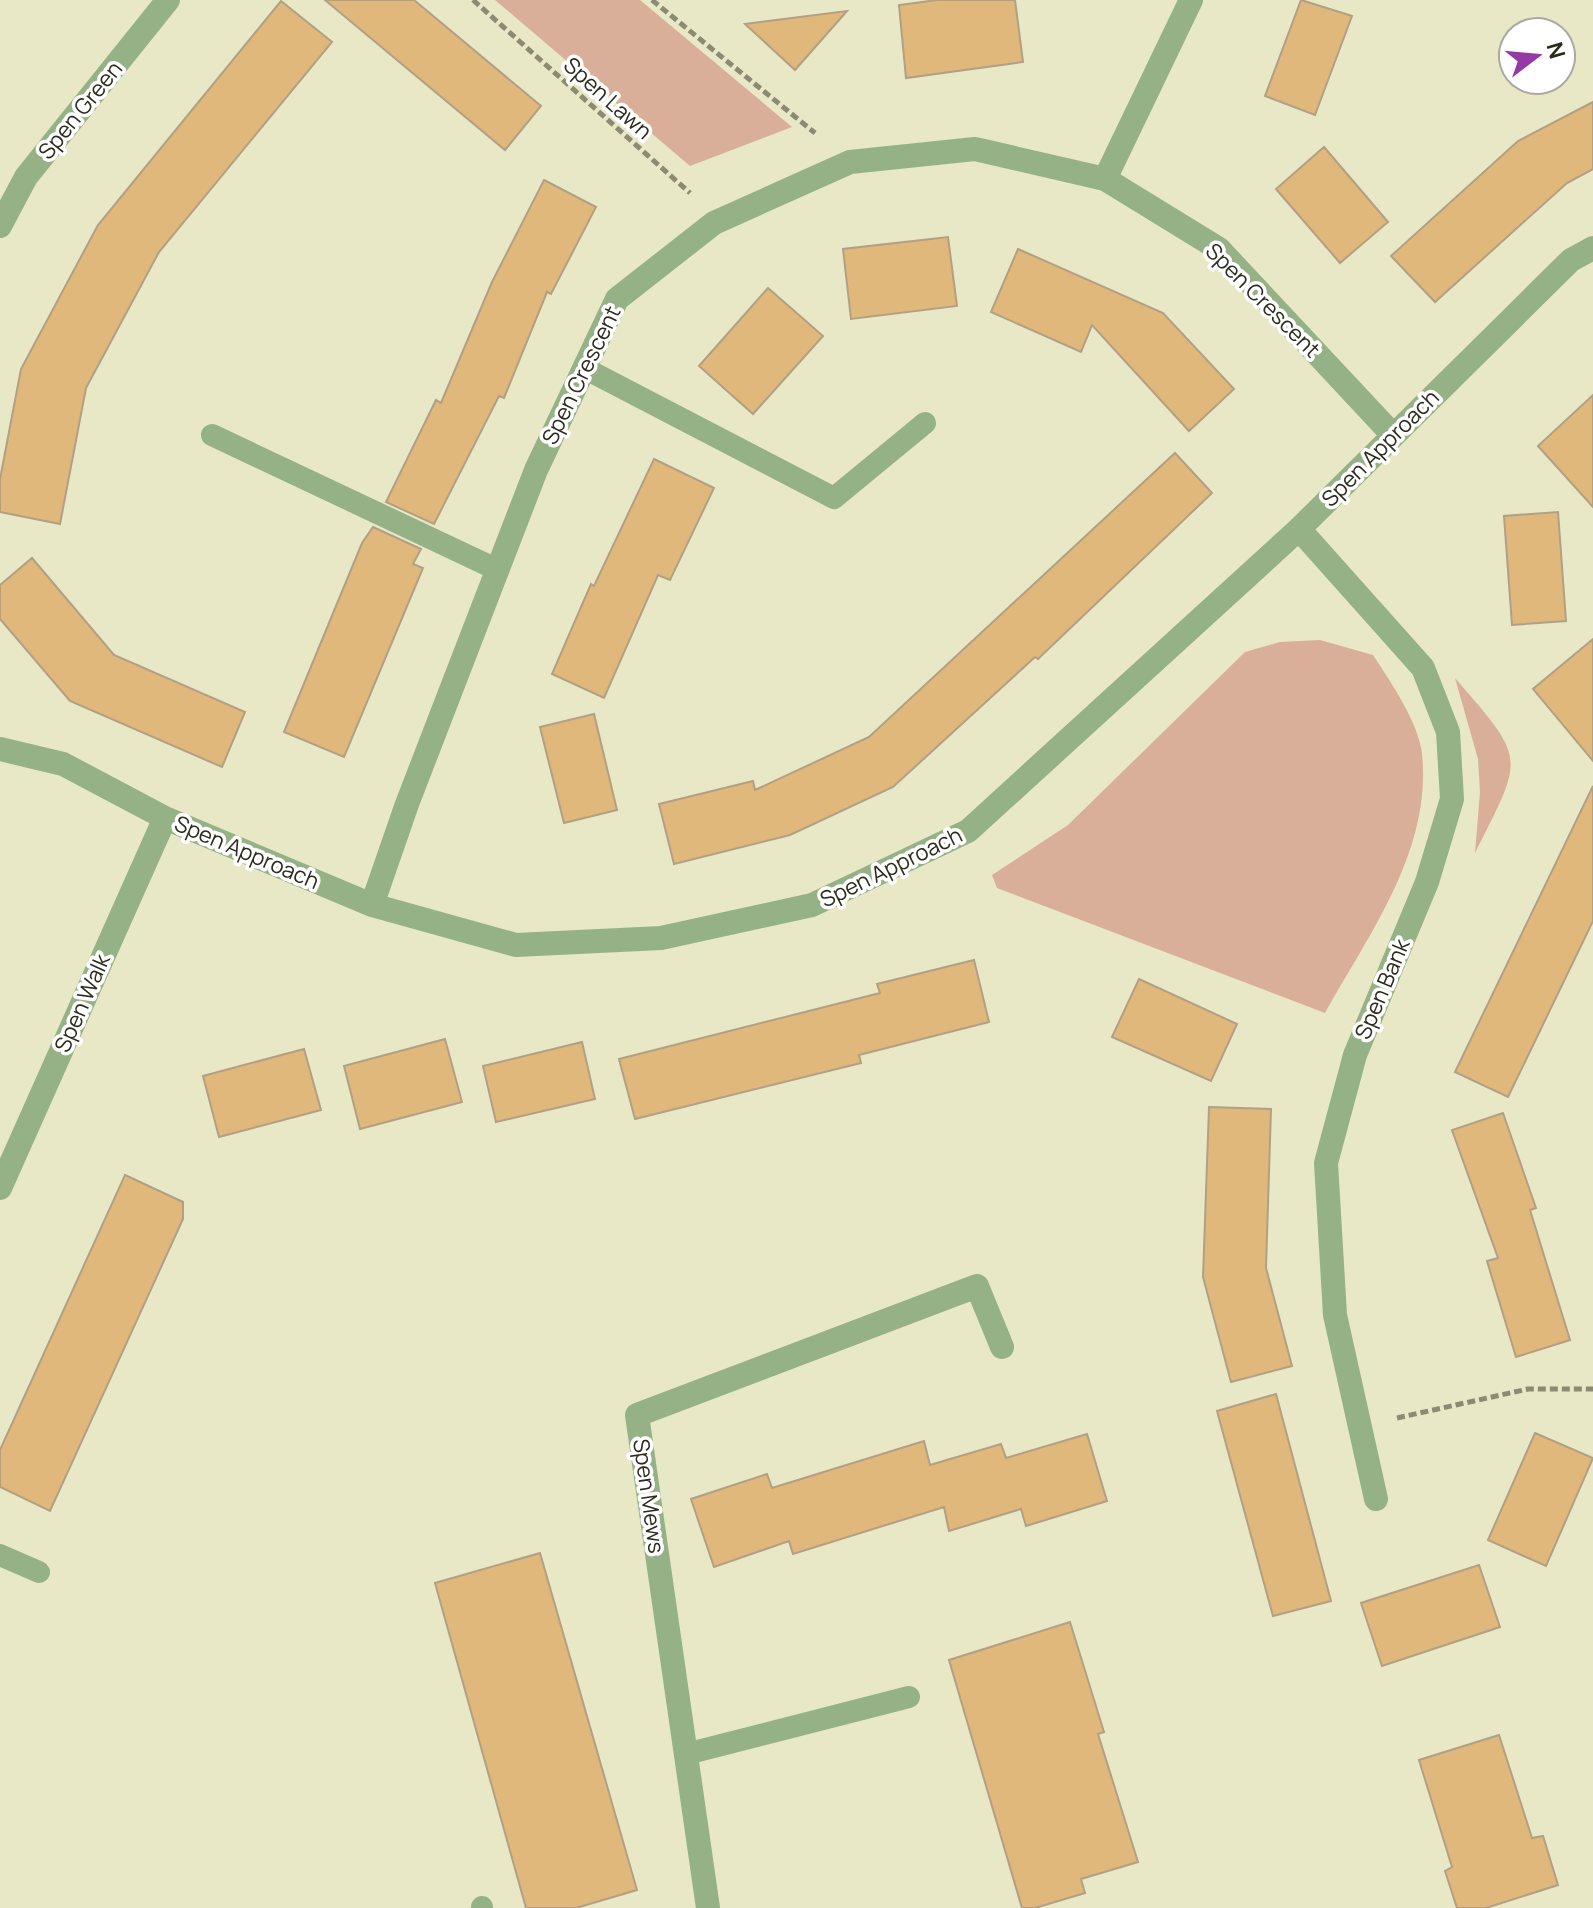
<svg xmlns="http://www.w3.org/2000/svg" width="1593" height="1908" font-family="Manrope,sans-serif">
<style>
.green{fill:#daaf99}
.building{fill:#e0b87b;stroke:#b2a084;stroke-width:2}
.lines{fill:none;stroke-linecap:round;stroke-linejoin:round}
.path{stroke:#8b8b73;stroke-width:5;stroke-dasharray:8 4;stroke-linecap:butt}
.lane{stroke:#95b287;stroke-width:22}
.street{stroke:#95b287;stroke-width:24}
.labels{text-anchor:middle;stroke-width:7;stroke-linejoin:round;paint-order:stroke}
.street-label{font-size:22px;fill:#2b2b1e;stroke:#fff}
</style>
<rect width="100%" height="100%" fill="#e8e7c6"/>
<path class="green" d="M 495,0 L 640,0 L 792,127 L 690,166 Z
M 1320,640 L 1373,655 C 1390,681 1419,723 1422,754 C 1432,850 1369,934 1325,1013 L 997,888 L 992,875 L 1068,825 L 1245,652 L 1280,642 Z
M 1455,678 C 1527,761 1524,755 1475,853 L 1480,792 L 1478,759 Z"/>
<path class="building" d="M 325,0 L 414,0 L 541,106 L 505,150 Z
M 937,0 L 1015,0 L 1023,62 L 906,78 L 899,5 Z
M 1301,0 L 1352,16 L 1315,115 L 1265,96 Z
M 281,1 L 332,42 L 159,252 L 86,388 L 60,524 L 0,512 L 0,479 L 21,369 L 98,225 Z
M 847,11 L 795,70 L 745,24 Z
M 1593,102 L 1593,169 L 1567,183 L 1435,302 L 1391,256 L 1518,141 Z
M 1324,147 L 1388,222 L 1340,263 L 1276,189 Z
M 544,180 L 596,207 L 551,294 L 547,292 L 504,398 L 499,396 L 434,524 L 386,502 L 436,400 L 441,403 L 492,282 Z
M 948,237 L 957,306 L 851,319 L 843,249 Z
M 1018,249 L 1163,313 L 1234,389 L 1189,431 L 1092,325 L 1081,352 L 991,312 Z
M 768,288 L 823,336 L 753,414 L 699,366 Z
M 1593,395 L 1593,507 L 1538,446 Z
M 1175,453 L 1212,493 L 1038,659 L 1035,657 L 893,787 L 790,835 L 674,864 L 659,804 L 753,781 L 755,790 L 869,737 Z
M 654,459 L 714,488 L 670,580 L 658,575 L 604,698 L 552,674 L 591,584 L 594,586 Z
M 1558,512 L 1566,621 L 1512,625 L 1504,516 Z
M 373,527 L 421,549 L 413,564 L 423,568 L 344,757 L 284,732 L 362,543 Z
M 32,558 L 114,655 L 245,712 L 222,767 L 70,701 L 0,619 L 0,585 Z
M 1593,639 L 1593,761 L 1533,689 Z
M 594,714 L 617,810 L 564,823 L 540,727 Z
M 1593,786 L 1593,921 L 1508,1097 L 1455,1072 Z
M 974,960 L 989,1022 L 859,1055 L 861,1063 L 635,1119 L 619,1059 L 880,993 L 877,984 Z
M 1139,979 L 1237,1024 L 1211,1081 L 1112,1037 Z
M 445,1039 L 462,1102 L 360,1129 L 344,1066 Z
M 582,1042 L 595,1099 L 496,1122 L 483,1066 Z
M 304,1049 L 321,1110 L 219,1137 L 203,1076 Z
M 1209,1107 L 1271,1109 L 1266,1268 L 1292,1366 L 1231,1382 L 1203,1277 Z
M 1503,1113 L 1536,1208 L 1530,1210 L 1570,1340 L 1516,1357 L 1487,1261 L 1498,1258 L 1452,1130 Z
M 125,1175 L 183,1202 L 183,1219 L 50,1511 L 0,1487 L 0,1450 Z
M 1276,1394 L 1331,1601 L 1273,1616 L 1217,1411 Z
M 1535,1433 L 1593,1458 L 1546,1566 L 1488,1540 Z
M 1087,1434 L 1107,1501 L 1026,1526 L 1021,1509 L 949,1531 L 944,1507 L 793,1554 L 789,1541 L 714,1567 L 691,1499 L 767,1474 L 772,1488 L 924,1441 L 930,1465 L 1001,1444 L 1006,1458 Z
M 540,1553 L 637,1890 L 576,1908 L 526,1908 L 435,1583 Z
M 1479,1565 L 1500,1627 L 1382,1666 L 1361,1603 Z
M 1070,1622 L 1104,1732 L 1098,1734 L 1138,1862 L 1081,1879 L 1085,1893 L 1035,1908 L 1022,1908 L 949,1660 Z
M 1499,1735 L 1532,1838 L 1543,1836 L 1558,1885 L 1486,1908 L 1457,1908 L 1445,1871 L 1452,1867 L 1419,1760 Z"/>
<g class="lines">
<path class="path" d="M 473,0 L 690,193
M 652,0 L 815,133
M 1397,1418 L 1528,1389 L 1593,1389"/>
<path class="lane" d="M 584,368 L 834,498 L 925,423
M 212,435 L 498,570
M 0,1555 L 39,1572
M 686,1754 L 909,1697
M 482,1907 L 482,1908"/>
<path class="street" d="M 1105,179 L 1191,0
M 0,226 L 26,177 L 168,0
M 1299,529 L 1423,668 L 1448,732 L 1452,799 L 1427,882 L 1355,1055 L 1326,1163 L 1335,1315 L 1376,1499
M 0,749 L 63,764 L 165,818 L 372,905 L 516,945 L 661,938 L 812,905 L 968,831 L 1299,529 L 1571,260 L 1593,248
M 372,905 L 407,804 L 536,470 L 617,299 L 714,223 L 850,162 L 975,149 L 1105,179 L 1219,249 L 1392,434
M 0,1188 L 165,818
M 708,1908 L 637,1415 L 977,1286 L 1002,1347"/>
</g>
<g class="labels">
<g class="street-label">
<text transform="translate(608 98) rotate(42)" y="8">Spen Lawn</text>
<text transform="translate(80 110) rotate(-51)" y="8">Spen Green</text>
<text transform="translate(1263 300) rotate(45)" y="8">Spen Crescent</text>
<text transform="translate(581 375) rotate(-64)" y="8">Spen Crescent</text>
<text transform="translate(1380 448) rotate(-45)" y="8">Spen Approach</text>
<text transform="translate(247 852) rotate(23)" y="8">Spen Approach</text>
<text transform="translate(891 867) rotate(-26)" y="8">Spen Approach</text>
<text transform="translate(1382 989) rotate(-67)" y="8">Spen Bank</text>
<text transform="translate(82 1003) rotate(-66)" y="8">Spen Walk</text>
<text transform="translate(649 1496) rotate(82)" y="8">Spen Mews</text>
</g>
</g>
<g transform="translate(1537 56) rotate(74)"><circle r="38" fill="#ffffff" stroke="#aaaaa5" stroke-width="2"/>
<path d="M0-6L14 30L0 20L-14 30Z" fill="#953aa5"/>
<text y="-12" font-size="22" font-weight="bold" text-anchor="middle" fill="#2b2b1e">N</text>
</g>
</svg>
